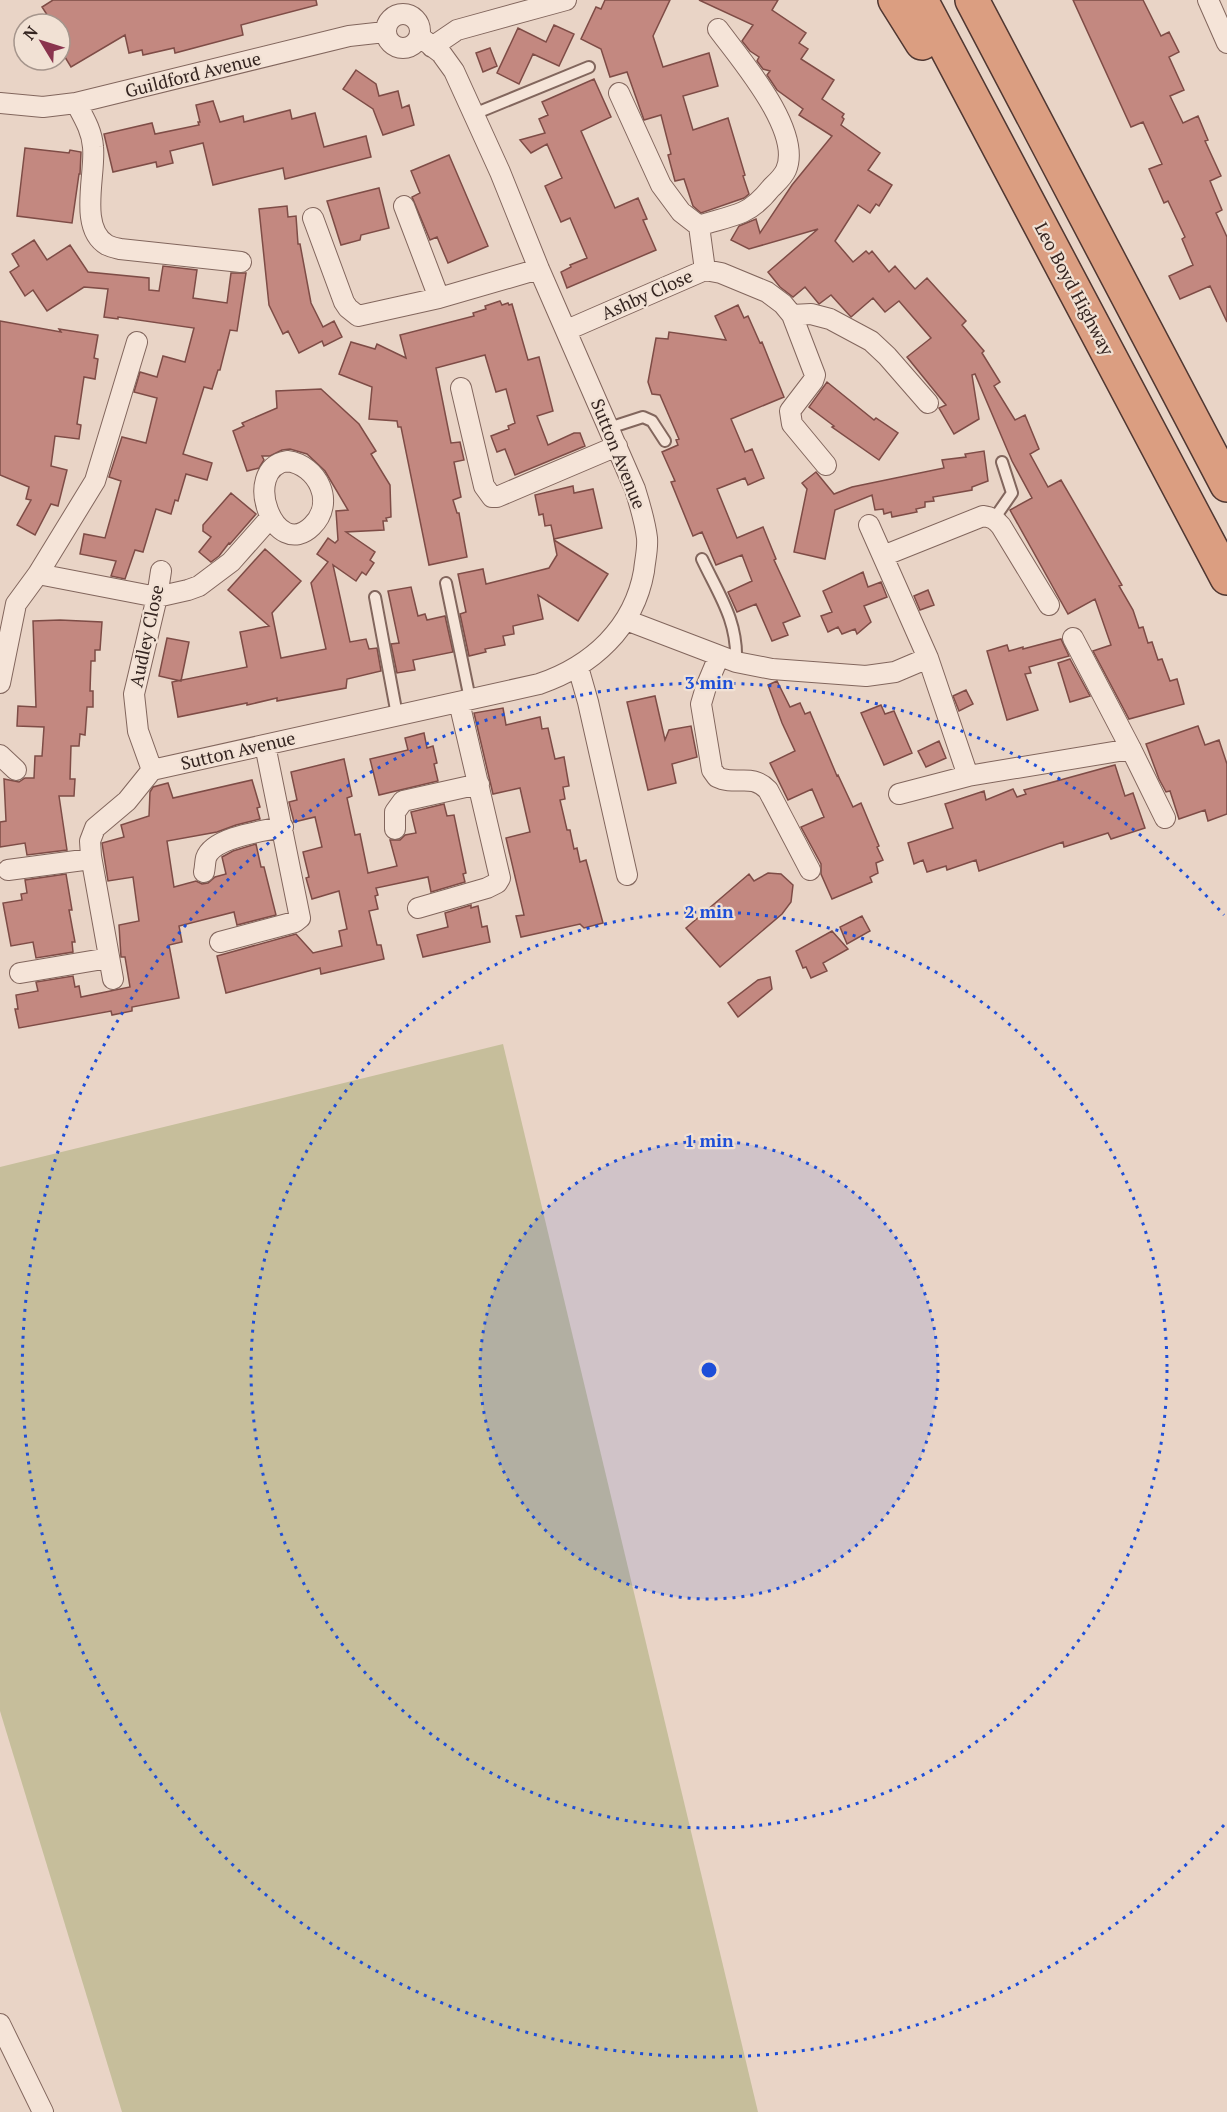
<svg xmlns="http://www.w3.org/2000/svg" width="1227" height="2112" font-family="'PT Serif',serif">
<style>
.green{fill:#c6be9b}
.building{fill:#c38880;stroke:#7e4c46;stroke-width:1.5}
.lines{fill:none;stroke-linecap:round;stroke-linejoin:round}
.service-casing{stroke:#82665d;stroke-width:14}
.minor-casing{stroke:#82665d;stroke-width:22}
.trunk-casing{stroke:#503731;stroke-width:36}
.service{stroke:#f5e4d8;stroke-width:10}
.minor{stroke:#f5e4d8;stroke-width:20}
.trunk{stroke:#db9e81;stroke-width:33}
.ring{fill:none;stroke:#1d4ed8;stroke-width:3;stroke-dasharray:3 6}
.labels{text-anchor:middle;stroke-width:4.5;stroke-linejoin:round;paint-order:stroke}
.street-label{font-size:18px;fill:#342420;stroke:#f1e1d4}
.centre{fill:#1d4ed8;stroke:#f1e1d4;stroke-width:3}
.ring-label{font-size:18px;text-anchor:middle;font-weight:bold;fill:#1d4ed8;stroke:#f1e1d4;stroke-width:4.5;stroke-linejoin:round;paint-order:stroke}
</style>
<rect width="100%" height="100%" fill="#e9d4c6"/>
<path class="green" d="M 503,1044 L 758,2112 L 122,2112 L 0,1711 L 0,1167 Z"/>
<path class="building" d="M 53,0 L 316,0 L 317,5 L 241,25 L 243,35 L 175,53 L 174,48 L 143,55 L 142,50 L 129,53 L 125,35 L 71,67 L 60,49 L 60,24 L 53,24 L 42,7 Z
M 605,0 L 670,0 L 653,36 L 663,67 L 709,53 L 718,86 L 683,96 L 693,130 L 728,118 L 745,175 L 743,176 L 749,194 L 744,198 L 701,213 L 693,206 L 684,179 L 675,181 L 668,155 L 671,154 L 661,115 L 644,120 L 627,72 L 610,77 L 601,49 L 581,39 L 596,7 L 601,9 Z
M 699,0 L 778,0 L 772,10 L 806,33 L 799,43 L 808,49 L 801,59 L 834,80 L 822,99 L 844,114 L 842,117 L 844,119 L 841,125 L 880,153 L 868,170 L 892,185 L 879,206 L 876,204 L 870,213 L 858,205 L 835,241 L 853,262 L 866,251 L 869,254 L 872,251 L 889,272 L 895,266 L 915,289 L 927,278 L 966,321 L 962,325 L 984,351 L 982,353 L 1000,382 L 994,386 L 1015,420 L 1025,415 L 1039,449 L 1030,454 L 1048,487 L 1061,480 L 1122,585 L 1119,586 L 1133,610 L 1139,628 L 1143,627 L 1148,643 L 1152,642 L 1158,660 L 1162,659 L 1170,681 L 1177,679 L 1184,704 L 1129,719 L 1093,651 L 1111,645 L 1095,599 L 1068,614 L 1010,510 L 1032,498 L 1012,461 L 975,374 L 972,375 L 979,419 L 954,434 L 939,408 L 946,405 L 907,357 L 931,338 L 899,301 L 885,312 L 873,298 L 851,317 L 831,295 L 819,304 L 805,287 L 793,297 L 780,287 L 768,272 L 818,229 L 749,249 L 731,240 L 739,226 L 756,219 L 760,233 L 792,185 L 832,136 L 799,115 L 803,109 L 777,90 L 767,75 L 770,71 L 763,69 L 757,61 L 759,57 L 750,51 L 742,41 L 753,25 Z
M 1073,0 L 1143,0 L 1161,36 L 1169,32 L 1179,52 L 1169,57 L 1184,90 L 1170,96 L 1183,123 L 1198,116 L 1208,140 L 1205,141 L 1221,176 L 1210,181 L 1222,210 L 1216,213 L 1227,237 L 1227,322 L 1210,286 L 1180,299 L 1169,276 L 1193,265 L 1182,239 L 1185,237 L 1168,201 L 1164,203 L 1149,169 L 1162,164 L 1143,122 L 1131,127 Z
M 554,25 L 574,34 L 559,66 L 533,54 L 519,84 L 497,73 L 518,28 L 546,42 Z
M 490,48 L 497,66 L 483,72 L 476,53 Z
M 356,70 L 376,84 L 379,96 L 398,91 L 402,108 L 409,105 L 414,125 L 383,135 L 373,109 L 343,89 Z
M 594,79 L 611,117 L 581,131 L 615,208 L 638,198 L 647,219 L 643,220 L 656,250 L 567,288 L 561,272 L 571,267 L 570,265 L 587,258 L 570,218 L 561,222 L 545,186 L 562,178 L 547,144 L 531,153 L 520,140 L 545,133 L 539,119 L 548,115 L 542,102 Z
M 213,101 L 220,122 L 243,116 L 244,122 L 290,110 L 292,119 L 315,113 L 324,147 L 366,136 L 371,157 L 285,179 L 283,168 L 213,185 L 203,143 L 170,151 L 173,163 L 157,167 L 156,162 L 113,172 L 104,134 L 152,123 L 155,134 L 199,125 L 198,122 L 200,122 L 196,105 Z
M 25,148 L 69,153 L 70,150 L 81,152 L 80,174 L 79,174 L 72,223 L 17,216 Z
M 449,155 L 488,246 L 448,263 L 437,237 L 430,240 L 412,197 L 420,193 L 411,171 Z
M 379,188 L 389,228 L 361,235 L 360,240 L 341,245 L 327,201 Z
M 287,206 L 288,217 L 296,216 L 298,244 L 300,244 L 311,303 L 323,327 L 334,321 L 342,337 L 324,346 L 322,341 L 299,353 L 288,331 L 283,334 L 269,305 L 259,209 Z
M 34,240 L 47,260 L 70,245 L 88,272 L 149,278 L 149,290 L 159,291 L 163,266 L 197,270 L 193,298 L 227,303 L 231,273 L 246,273 L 237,331 L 230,330 L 220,370 L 218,370 L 212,389 L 204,387 L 183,454 L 212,463 L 207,480 L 186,474 L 178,501 L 175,500 L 171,514 L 156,509 L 143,552 L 135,550 L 125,579 L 111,576 L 116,561 L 80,554 L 84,534 L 105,538 L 121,481 L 109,477 L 122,437 L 146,443 L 157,398 L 134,392 L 140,372 L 157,377 L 163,356 L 185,362 L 194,328 L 118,317 L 118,319 L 104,317 L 108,289 L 84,287 L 47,311 L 33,290 L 25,296 L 10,272 L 19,266 L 12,254 Z
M 500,301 L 502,305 L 508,303 L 509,305 L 512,304 L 528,360 L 539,357 L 553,411 L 537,416 L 548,445 L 574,433 L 580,433 L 585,446 L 515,475 L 505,449 L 497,452 L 491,436 L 509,429 L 508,426 L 515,423 L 506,389 L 496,392 L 485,355 L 436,368 L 451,443 L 460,442 L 464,460 L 454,462 L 461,497 L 453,500 L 457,513 L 459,513 L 467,557 L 429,565 L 401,427 L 398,427 L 397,421 L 369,419 L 372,387 L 339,374 L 351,342 L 375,349 L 377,344 L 406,358 L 400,335 L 474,316 L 473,313 L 486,309 L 485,306 Z
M 738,305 L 744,318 L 748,316 L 760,343 L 762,342 L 784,397 L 731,419 L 745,452 L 752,449 L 764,478 L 748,485 L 745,478 L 717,489 L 737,538 L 763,527 L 776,559 L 774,560 L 800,616 L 783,623 L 788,635 L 772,641 L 756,604 L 737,612 L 728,592 L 752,581 L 742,555 L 716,565 L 702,532 L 693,536 L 671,482 L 675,481 L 662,452 L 678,445 L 676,440 L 679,439 L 660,395 L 652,394 L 648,382 L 656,338 L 668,339 L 669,332 L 726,340 L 715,316 Z
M 0,321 L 61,332 L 59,329 L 98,335 L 94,358 L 98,359 L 95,379 L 84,377 L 77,424 L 81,425 L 79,439 L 55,436 L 51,466 L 67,470 L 58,506 L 51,504 L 35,535 L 17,525 L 31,500 L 26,499 L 29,487 L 0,475 Z
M 827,382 L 874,420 L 876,418 L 898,433 L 879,460 L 832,427 L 834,426 L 809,407 Z
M 321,389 L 359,424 L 376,451 L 371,454 L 390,485 L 391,517 L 386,518 L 387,521 L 383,521 L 384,530 L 346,532 L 375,552 L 370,560 L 374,563 L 366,575 L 362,572 L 356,581 L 333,565 L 350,642 L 366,639 L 369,649 L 377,648 L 381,671 L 347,679 L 346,688 L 277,701 L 277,698 L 247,705 L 247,703 L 178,717 L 172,682 L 247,667 L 240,632 L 269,626 L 228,590 L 265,549 L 301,581 L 272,613 L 281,658 L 326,649 L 311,583 L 328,562 L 317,554 L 328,538 L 335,543 L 338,540 L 336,511 L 348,510 L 325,471 L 307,454 L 290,449 L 282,450 L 270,456 L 262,456 L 264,460 L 259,468 L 247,471 L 233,431 L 244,426 L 242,423 L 277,408 L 276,391 Z
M 984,451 L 988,481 L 972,487 L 972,490 L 933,497 L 934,501 L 925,502 L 925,507 L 916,509 L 917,512 L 892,517 L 891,512 L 884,514 L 883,509 L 875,510 L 872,495 L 835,510 L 825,559 L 794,552 L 807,489 L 802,483 L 816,472 L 834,494 L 852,487 L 944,468 L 942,460 L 966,457 L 965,454 Z
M 573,486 L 574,493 L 593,489 L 602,528 L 554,539 L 551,525 L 545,526 L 543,514 L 539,515 L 535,495 Z
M 231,493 L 256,514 L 230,544 L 229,543 L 219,556 L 211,562 L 199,552 L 211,537 L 203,531 L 203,525 Z
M 554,540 L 608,574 L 578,621 L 538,595 L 543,619 L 513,626 L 514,634 L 503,636 L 505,645 L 485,649 L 486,652 L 469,656 L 460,614 L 466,612 L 458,574 L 483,569 L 486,584 L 549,568 L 557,555 Z
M 863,572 L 868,587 L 881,582 L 887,597 L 864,606 L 871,622 L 857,634 L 855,629 L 842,634 L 838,627 L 828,632 L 821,616 L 832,612 L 823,591 Z
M 411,587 L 418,616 L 425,614 L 427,620 L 445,616 L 453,652 L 413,660 L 415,670 L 397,673 L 391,644 L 399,643 L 388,591 Z
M 928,590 L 934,605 L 920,610 L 914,596 Z
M 60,620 L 102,622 L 100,650 L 95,650 L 95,661 L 91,661 L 90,691 L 93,691 L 93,707 L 87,707 L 85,735 L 80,734 L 79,746 L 71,746 L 70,779 L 75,779 L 74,796 L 59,796 L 67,850 L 27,855 L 25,843 L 0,847 L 0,822 L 6,821 L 4,779 L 19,782 L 25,778 L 34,778 L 35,756 L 42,756 L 44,727 L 17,726 L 18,706 L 36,707 L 33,621 Z
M 167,638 L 189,642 L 181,681 L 159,676 Z
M 1061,639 L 1069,656 L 1029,667 L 1031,673 L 1025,674 L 1038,710 L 1007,720 L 987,651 L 1007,645 L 1009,651 L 1023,647 L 1023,649 Z
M 1070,659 L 1090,696 L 1070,702 L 1058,663 Z
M 777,681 L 790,707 L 800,703 L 805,714 L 810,712 L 837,776 L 838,775 L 853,807 L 861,803 L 879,846 L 877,847 L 883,860 L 876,863 L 878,873 L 870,877 L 872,882 L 832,899 L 821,874 L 821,864 L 801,827 L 824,817 L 812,789 L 788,800 L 770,763 L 795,751 L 782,723 L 768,685 Z
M 966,690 L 973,704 L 959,711 L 953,696 Z
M 655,696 L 665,740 L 669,730 L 691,726 L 697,757 L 672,764 L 676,783 L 648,790 L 627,702 Z
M 881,705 L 885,714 L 894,711 L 912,753 L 884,765 L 861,713 Z
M 503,708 L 506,725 L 540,717 L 542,729 L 548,728 L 555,759 L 564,757 L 569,786 L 563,787 L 565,799 L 560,800 L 567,830 L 570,830 L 574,849 L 577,848 L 580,862 L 586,860 L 603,923 L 584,928 L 580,924 L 521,937 L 516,916 L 524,915 L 506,838 L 530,832 L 520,788 L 493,794 L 474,713 Z
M 1198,726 L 1205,745 L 1219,740 L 1227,764 L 1227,814 L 1208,821 L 1205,810 L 1179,819 L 1170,791 L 1166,792 L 1159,779 L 1146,744 Z
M 424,733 L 427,748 L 433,746 L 437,763 L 434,764 L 438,781 L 379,795 L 370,759 L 408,750 L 405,738 Z
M 939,741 L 946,758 L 926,767 L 918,751 Z
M 344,759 L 352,796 L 347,798 L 355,835 L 360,834 L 368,873 L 397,866 L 390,840 L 400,840 L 405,835 L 416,833 L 411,812 L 444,804 L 447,816 L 454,815 L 466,873 L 463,874 L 465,882 L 431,892 L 428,877 L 376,888 L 378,895 L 375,896 L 378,909 L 369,911 L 377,945 L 381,945 L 384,959 L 321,974 L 320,968 L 226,993 L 217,956 L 296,934 L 313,953 L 342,946 L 339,931 L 347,929 L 339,891 L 312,899 L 306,878 L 309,877 L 303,852 L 322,847 L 315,817 L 294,822 L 289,802 L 297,800 L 291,772 Z
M 1115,765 L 1125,796 L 1133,793 L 1145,828 L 1111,839 L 1108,833 L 1064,847 L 1063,842 L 979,871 L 976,860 L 947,870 L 946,866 L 927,872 L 923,860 L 914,864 L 908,843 L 953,828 L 945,804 L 984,791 L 986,800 L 1013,789 L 1017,797 L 1026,794 L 1024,790 Z
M 252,780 L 260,807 L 257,808 L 260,819 L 236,825 L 217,832 L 167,841 L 174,887 L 196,881 L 202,884 L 208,883 L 215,877 L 226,874 L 222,857 L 233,851 L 256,844 L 261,867 L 264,867 L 276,915 L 237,925 L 234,912 L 179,926 L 182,942 L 169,945 L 179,998 L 132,1007 L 132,1011 L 112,1015 L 111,1011 L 19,1028 L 15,1009 L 18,1009 L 16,995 L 38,991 L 36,982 L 73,976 L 75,987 L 79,986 L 81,997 L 130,987 L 125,957 L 121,957 L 119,925 L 139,921 L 133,877 L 108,881 L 102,843 L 124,837 L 121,825 L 149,816 L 150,792 L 153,787 L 168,783 L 173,798 Z
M 768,873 L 781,874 L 793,885 L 791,902 L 782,914 L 720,967 L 686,928 L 749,874 L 754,881 Z
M 66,874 L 72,910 L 69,910 L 75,942 L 72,942 L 73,952 L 36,958 L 33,942 L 11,946 L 3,903 L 22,900 L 21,894 L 27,893 L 25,880 Z
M 471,905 L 471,908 L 478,906 L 482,927 L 487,926 L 490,942 L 423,957 L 417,935 L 448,927 L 445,913 Z
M 862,916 L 870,931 L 847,944 L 840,927 Z
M 832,931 L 848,949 L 823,963 L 827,971 L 811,978 L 806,967 L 803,968 L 796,951 Z
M 770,977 L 772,989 L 738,1017 L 728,1003 L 758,980 Z"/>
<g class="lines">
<defs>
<path id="service" d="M 474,114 L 589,67
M 609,428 L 643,417 L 652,421 L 665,441
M 994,519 L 1012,493 L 1002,462
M 702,559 C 719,595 738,621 736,662
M 446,583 L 470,699
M 375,597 L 397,715"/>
<path id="minor" d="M 1208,0 L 1227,43
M386 31a17 17 0 1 1 34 0a17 17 0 1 1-34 0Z
M 432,47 L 457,30 L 566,0
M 619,93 L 661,185 L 681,212 L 699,226 L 705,270
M 0,103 L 43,107 L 76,103 L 349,36 L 385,32
M 76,103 C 84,118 92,131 93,147 C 96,174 78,228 107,245 C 111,247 116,248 120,249 L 241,262
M 404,206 L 439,298
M 313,218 L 344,302 L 348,308 L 358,316 L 439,298 L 539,269
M 699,226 C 713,221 729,218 743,212 C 754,207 763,198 771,188 C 776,183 783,177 786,170 C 803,131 740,59 718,29
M 792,315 L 811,314 L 830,319 L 871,341 L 887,356 L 928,403
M 567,330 L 705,270 L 721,273 L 767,292 L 783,304 L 792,315 L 815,375 L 813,381 L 790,411 L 792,424 L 826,465
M 461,388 L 484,486 L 492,497 L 497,497 L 617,446
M 287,461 C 318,465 336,503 312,526 C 275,563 240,469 287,461 Z
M 869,525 L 928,658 L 968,776
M 883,556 L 983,516 C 992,517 996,520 1001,526 L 1049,605
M 38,574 L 157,597 L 188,590 L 199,586 L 231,562 L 270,518
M 626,620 L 736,662 L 772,669 L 866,676 L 895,672 L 928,658
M 1073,638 L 1131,749 L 1165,818
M 719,656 L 706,687 L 701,704 L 712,770 L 717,777 L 722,779 C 741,784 752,774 768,790 L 810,870
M 578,667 L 588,702 L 627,875
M 0,683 L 16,604 L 38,574 L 95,481 L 137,342
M 0,755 L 16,770
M 152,770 L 539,684 C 592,666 634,628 644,571 C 645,560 648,549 647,538 C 645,521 640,505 635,489 L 539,269 L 500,172 L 454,71 L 441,53 L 420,37
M 152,770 L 138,731 L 134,694 L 157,597 L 161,571
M 899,794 L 968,776 L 1131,749
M 395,829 L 395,812 L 403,801 L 479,784
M 8,870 L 91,859
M 204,872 C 205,868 205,862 206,858 C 213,837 263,831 283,827
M 418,908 L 487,888 L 497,883 L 500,878 L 459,702
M 220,942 L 295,922 L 300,918 L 265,745
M 20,973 L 109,958
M 113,979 L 91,856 L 90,841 L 95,828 L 127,801 L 152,770
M 0,2024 L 43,2112"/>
<path id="trunk" d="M 895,0 L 922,43
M 921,0 L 1227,578
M 972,0 L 1227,485"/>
</defs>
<use href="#service" class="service-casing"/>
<use href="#minor" class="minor-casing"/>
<use href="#trunk" class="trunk-casing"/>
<use href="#service" class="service"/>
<use href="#minor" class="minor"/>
<use href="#trunk" class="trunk"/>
</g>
<circle cx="709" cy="1370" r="229" fill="#1d4ed8" fill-opacity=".12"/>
<g class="ring">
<circle cx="709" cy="1370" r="229"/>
<circle cx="709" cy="1370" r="458"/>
<path d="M1224 1825A687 687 0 1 1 1224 915"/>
</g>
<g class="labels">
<g class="street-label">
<text transform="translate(193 75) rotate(-14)" y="6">Guildford Avenue</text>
<text transform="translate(1074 289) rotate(62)" y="6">Leo Boyd Highway</text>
<text transform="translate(647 295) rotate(-24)" y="6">Ashby Close</text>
<text transform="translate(618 454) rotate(68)" y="6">Sutton Avenue</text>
<text transform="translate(147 636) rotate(-78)" y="6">Audley Close</text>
<text transform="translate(238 751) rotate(-13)" y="6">Sutton Avenue</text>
</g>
</g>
<circle cx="709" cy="1370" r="9" class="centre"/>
<g class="ring-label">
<text x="709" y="689">3 min</text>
<text x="709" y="918">2 min</text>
<text x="709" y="1147">1 min</text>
</g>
<g transform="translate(42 42) rotate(308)"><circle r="28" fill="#f1e1d4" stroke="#a5958c" stroke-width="1.5"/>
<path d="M0-4.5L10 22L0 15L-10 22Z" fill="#8a344e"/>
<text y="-9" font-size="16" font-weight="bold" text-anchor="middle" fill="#342420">N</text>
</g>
</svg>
